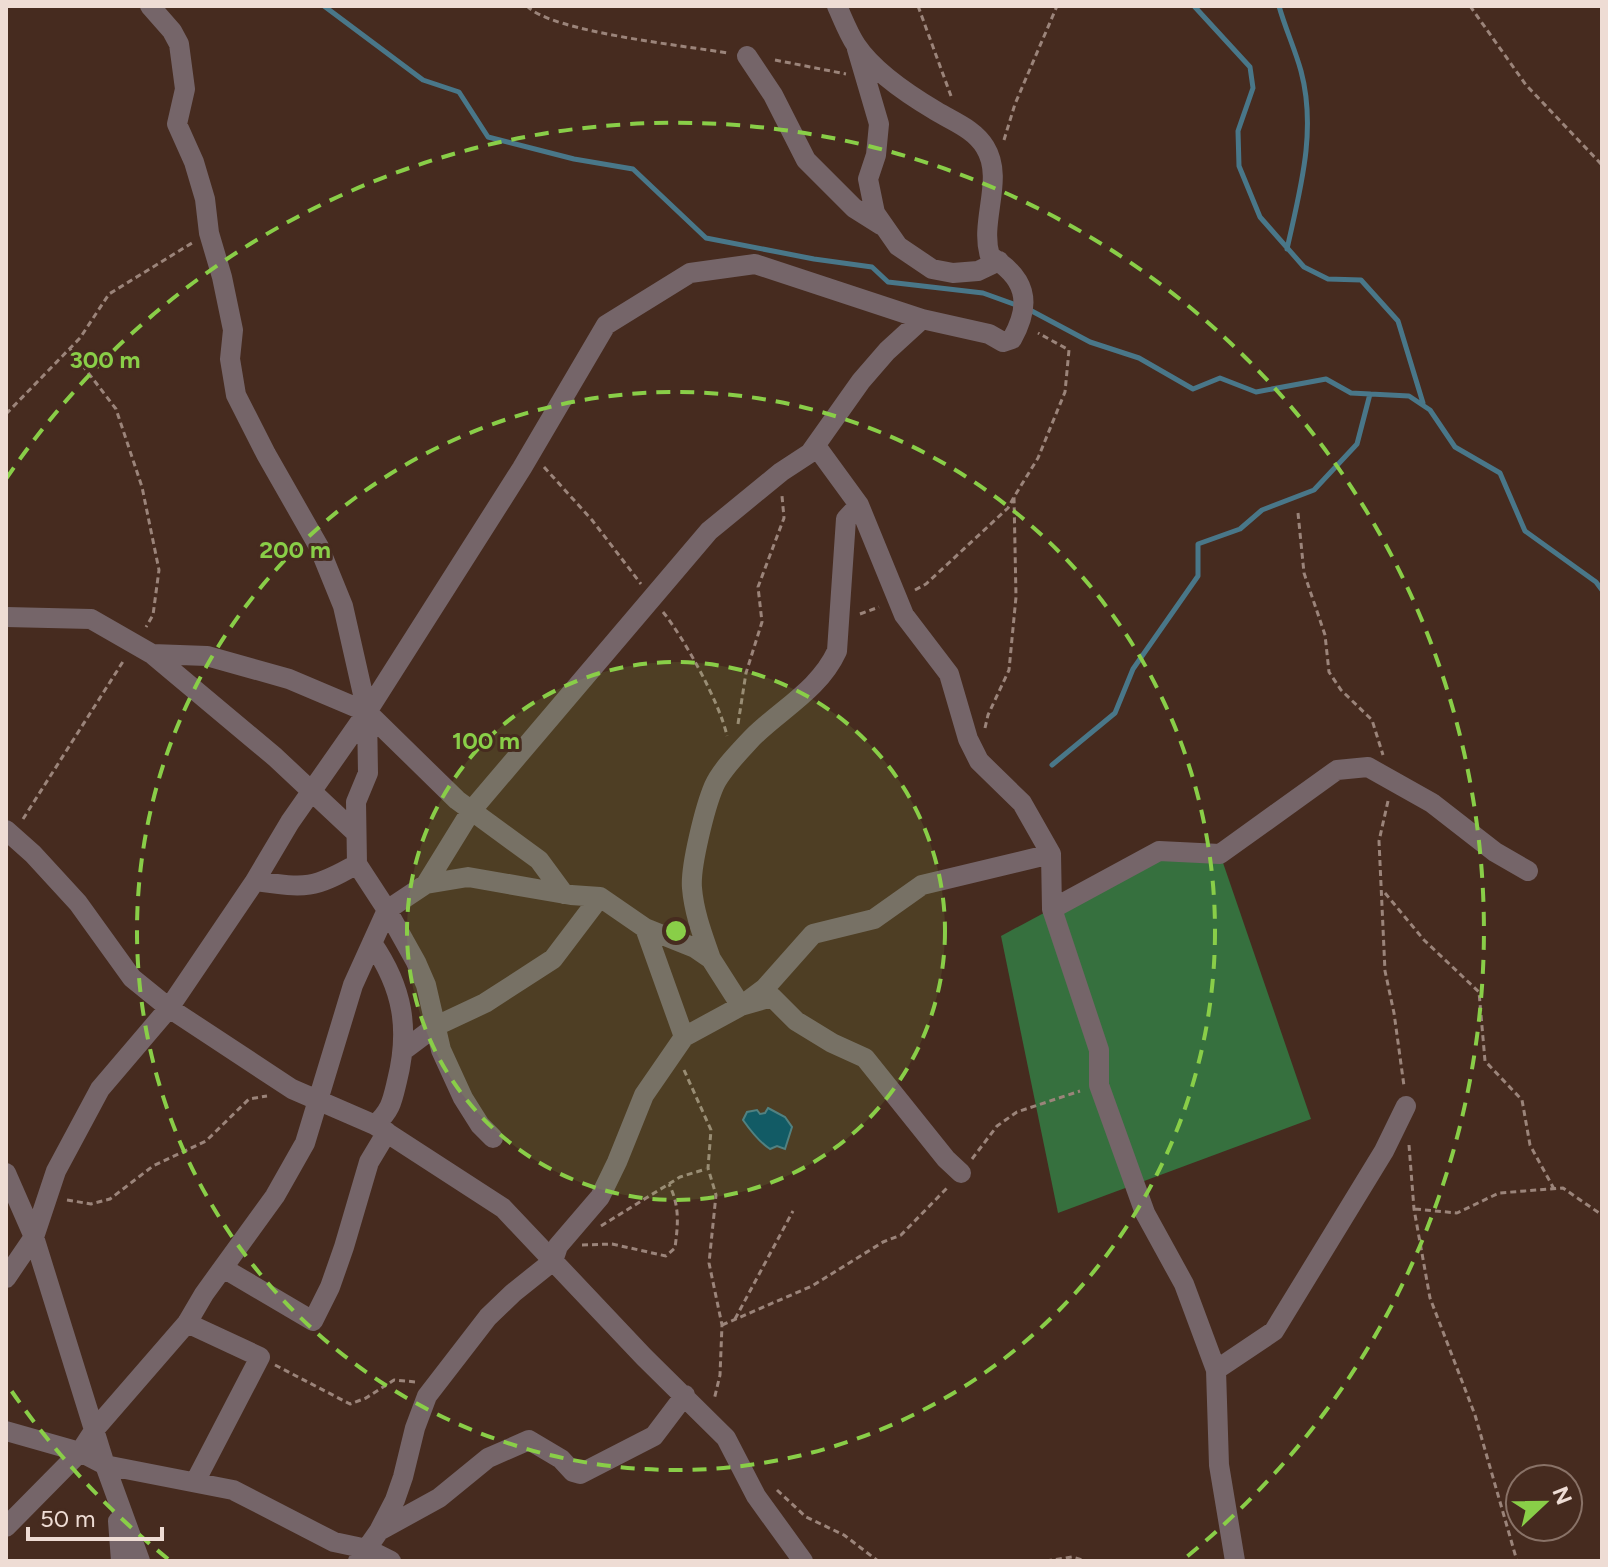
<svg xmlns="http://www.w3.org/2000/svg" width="1608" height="1567" font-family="Figtree,sans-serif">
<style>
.forest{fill:#36703e}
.water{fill:#024c69;stroke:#497789;stroke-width:2}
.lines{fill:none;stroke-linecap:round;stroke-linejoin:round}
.stream{stroke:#497789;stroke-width:5}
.path{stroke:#9b847a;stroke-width:3;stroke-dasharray:6 4;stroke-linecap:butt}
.minor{stroke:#756569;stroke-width:20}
.ring{fill:none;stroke:#89ce48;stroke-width:4;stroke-dasharray:14 10}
.centre{fill:#89ce48;stroke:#462b1f;stroke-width:4}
.ring-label{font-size:24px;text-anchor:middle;font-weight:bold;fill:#89ce48;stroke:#462b1f;stroke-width:6;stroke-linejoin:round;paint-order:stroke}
</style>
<rect width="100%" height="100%" fill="#462b1f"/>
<path class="forest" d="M 1159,851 L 1220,854 L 1311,1119 L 1058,1213 L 1001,936 Z"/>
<path class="water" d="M 768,1108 L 785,1117 L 792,1127 L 785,1149 L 777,1146 L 770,1149 C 759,1142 750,1130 743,1120 L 747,1112 L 757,1110 L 760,1114 L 765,1113 Z"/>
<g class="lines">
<path class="stream" d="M 324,6 L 423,80 L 459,92 L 488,137 L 574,159 L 633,169 L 706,238 L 814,259 L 872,267 L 888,282 L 983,293 L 1019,306
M 1194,6 L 1250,67 L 1253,88 L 1238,131 L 1239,166 L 1260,217 L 1304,267 L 1328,279 L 1361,280 L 1398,321 L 1423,403
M 1279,6 C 1285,28 1295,49 1301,71 C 1317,131 1300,190 1287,249
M 1028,309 L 1090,342 L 1139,358 L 1193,389 L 1220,378 L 1256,392 L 1326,379 L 1351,393 L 1409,396 L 1430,410 L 1455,447 L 1500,473 L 1525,531 L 1596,582 L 1602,590
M 1052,765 L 1115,713 L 1133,669 L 1198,576 L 1198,544 L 1240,529 L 1262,510 L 1314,490 L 1357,444 L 1370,394"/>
<path class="path" d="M 527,6 C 551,32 687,46 728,53
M 918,6 L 951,96
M 1470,6 L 1526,85 L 1602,165
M 775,60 L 846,74
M 1004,140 L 1015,104 L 1057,6
M 70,349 L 116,409 L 142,487 L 159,570 L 153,615 L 146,627
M 6,414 L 80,338 L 109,294 L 192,243
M 544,467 L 592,520 L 641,584
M 1298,513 L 1304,573 L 1325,635 L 1329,672 L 1341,690 L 1372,720 L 1383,755
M 915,590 L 926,584 L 1008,508 L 1014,497 L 1038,458 L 1065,392 L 1069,350 L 1038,333
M 663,612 C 684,638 720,703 727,736
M 860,614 L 879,607
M 738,724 L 746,673 L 762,622 L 758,587 L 784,518 L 782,496
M 985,728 L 988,715 L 1009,670 L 1016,597 L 1014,497
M 1388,801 L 1379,841 L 1385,971 L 1394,1013 L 1404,1086
M 23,819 L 124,660
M 1385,893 L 1424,940 L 1479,992 L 1485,1061 L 1522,1100 L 1530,1145 L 1554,1189
M 684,1070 L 711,1130 L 708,1168 L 716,1195 L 709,1263 L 722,1325 L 720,1375 L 714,1400
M 1409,1145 L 1414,1209 L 1430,1298 L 1475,1415 L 1517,1561
M 972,1159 L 997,1126 L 1017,1112 L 1080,1091
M 67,1200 L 91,1204 L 110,1199 L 153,1166 L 206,1141 L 249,1099 L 267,1096
M 1415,1209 L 1457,1213 L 1499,1193 L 1563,1188 L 1602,1215
M 601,1226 L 680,1177 L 706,1169
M 582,1245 L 612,1244 L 666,1256 L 675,1248 C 678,1224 680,1207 669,1184
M 735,1319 L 793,1211
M 722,1325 L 812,1286 L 883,1242 L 901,1235 L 949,1186
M 275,1365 L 350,1404 L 366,1398 L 394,1380 L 416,1382
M 777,1490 L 806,1517 L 844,1535 L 878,1561
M 1046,1561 L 1072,1557 L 1086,1561"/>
<path class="minor" d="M 150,6 L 172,31 L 179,44 L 185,89 L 177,124 L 194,162 L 205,199 L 209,233 L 222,277 L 233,330 L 230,359 L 236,395 L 266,454 L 319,547 L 343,606 L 367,712 L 368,773 L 356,802 L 357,864 L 387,910 L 416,962 L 426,985 L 441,1050 L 463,1098 L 480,1125 L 493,1138
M 857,49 L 879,124 L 876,155 L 868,179 L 875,213 L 898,246 L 932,269 L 953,273 L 978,271 L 999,261
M 747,56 L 773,95 L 806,160 L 854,208 L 881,225
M 816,446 L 859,505 L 904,615 L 949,674 L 968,739 L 979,761 L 1022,803 L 1051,854 L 1052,909 L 1099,1050 L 1099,1085 L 1145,1213 L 1184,1284 L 1216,1370 L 1219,1465 L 1235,1561
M 6,617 L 91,619 L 152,654 L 275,757 L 356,833
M 152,654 L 207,656 L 289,679 L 367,712 L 457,800 L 539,860 L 564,894
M 6,830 L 33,854 L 78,903 L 132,978 L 169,1008 L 292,1089 L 375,1125 L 503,1208 L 644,1357 L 726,1438 L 756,1496 L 803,1561
M 255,881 C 305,888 312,890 357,864
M 426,884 L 468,877 L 571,895 L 600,897 L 645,928 L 695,948 L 711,959 L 741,1006 L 772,997 L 796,1021 L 832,1043 L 865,1058 L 946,1159 L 961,1173
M 1052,909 L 1159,851 L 1220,854 L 1337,770 L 1368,767 L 1432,803 L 1495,852 L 1528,871
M 645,928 L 684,1037
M 372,943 C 403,988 410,1029 397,1081 C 392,1102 391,1110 375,1125
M 711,959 C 703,936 694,913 692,888 C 690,867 705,807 714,786 C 721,770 740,751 752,738 C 781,709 819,690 837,651 L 846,519 L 859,505
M 404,1050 L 436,1026 L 485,1003 L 553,959 L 600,897
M 6,1173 L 34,1237 L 105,1465 L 140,1561
M 223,1268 L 313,1321 L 330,1287 L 344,1247 L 369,1162 L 387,1132
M 6,1278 L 34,1237 L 56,1171 L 100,1089 L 169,1008 L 255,881 L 290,822 L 367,712 L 522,468 L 606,325 L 690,273 L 755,264 L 922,319
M 187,1323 L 260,1357 L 195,1482
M 1216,1370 L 1274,1331 L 1384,1151 L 1406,1106
M 6,1431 L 80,1452 L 105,1465 L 233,1490 L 334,1542 L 367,1549 L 391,1561
M 118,1521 L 121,1561
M 6,1527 L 80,1452 L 95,1429 L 187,1323 L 204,1294 L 275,1196 L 305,1143 L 353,985 L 387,910 L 426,884 L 471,811 L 709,531 L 781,472 L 810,453 L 861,381 L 887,351 L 922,319 L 989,334 L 1003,342 L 1012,339 C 1033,302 1025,277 990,256 C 979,221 1005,179 985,147 C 974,129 954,122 936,111 C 909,95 874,72 856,45 C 848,33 843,19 837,6
M 379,1531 L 439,1498 L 488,1458 L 529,1440 L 561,1459 L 573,1472 L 580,1474 L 654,1436 L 685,1395
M 358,1561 L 379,1531 L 395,1500 L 403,1477 L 415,1428 L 427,1396 L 488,1317 L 513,1293 L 553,1261 L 558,1246 L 600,1197 L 617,1162 L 644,1095 L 684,1037 L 741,1006 L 765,988 L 813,934 L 874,919 L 922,885 L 1051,854"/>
</g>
<circle cx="676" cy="931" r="269" fill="#89ce48" fill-opacity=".12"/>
<g class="ring">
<circle cx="676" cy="931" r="269"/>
<circle cx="676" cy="931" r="539"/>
<path d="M168 1559A808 808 0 0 1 6 1383M6 479A808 808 0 1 1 1184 1559"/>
</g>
<circle cx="676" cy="931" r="12" class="centre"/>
<g class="ring-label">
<text x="105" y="368">300 m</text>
<text x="295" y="558">200 m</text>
<text x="486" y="749">100 m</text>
</g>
<rect width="1608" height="1567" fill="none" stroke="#eedcd4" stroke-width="16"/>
<g transform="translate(1544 1503) rotate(68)"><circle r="38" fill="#462b1f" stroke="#897267" stroke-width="2"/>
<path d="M0-6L14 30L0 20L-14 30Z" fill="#89ce48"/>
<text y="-12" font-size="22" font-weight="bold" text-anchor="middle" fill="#eedcd4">N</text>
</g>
<path d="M28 1527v12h134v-12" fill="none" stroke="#eedcd4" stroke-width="4"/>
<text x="40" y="1527" font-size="24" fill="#eedcd4" stroke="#462b1f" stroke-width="6" paint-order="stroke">50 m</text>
</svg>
